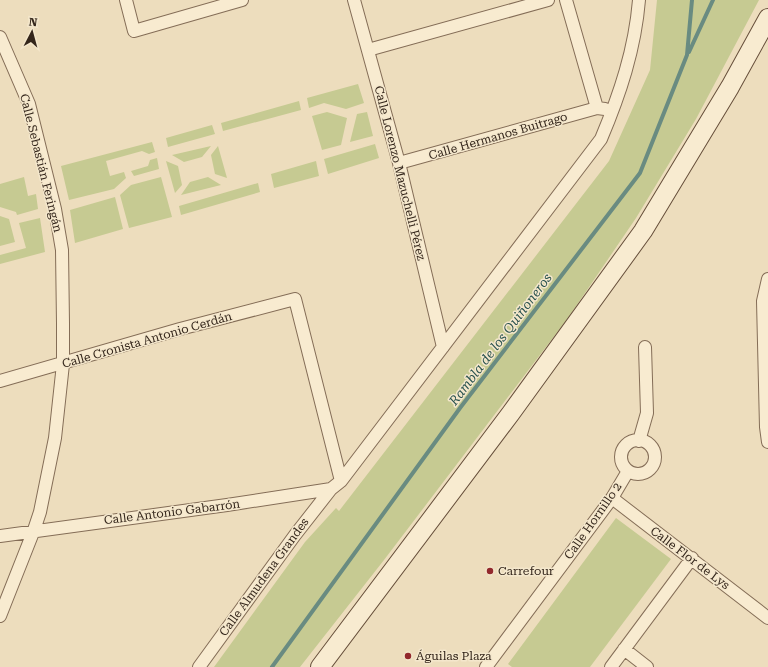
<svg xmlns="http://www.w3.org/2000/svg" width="768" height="667" font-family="'Roboto Serif',serif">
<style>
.green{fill:#c6ca92}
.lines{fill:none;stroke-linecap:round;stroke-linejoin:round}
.stream{stroke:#698b81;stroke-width:4}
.street-casing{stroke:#846d57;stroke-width:14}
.secondary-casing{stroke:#664e3a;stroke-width:20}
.street{stroke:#f8ebd0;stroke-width:12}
.secondary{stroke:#f8ebd0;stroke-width:18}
.poi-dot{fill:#92282c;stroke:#f4e7cc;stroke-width:1.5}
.labels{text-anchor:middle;stroke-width:3;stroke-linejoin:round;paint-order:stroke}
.street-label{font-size:12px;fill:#34261b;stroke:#f4e7cc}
.poi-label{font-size:12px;fill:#34261b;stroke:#f4e7cc;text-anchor:start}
.water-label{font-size:13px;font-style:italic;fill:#2a534f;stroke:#f4e7cc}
</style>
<rect width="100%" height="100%" fill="#edddbd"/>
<path class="green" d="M 657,0 L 759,0 L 696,119 L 636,218 L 568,318 L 384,560 L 300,667 L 214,667 L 305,542 L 336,508 L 339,511 L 609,161 L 650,70 Z
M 358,84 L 364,103 L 346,109 L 324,103 L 309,108 L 307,98 Z
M 299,101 L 301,110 L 223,131 L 221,123 Z
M 327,112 L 347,118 L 341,145 L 322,150 L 312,116 Z
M 367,112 L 373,136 L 350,142 L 357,114 Z
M 212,125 L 215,134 L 168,147 L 166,138 Z
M 152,142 L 155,152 L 149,154 L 142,151 L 106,161 L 110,176 L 124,172 L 126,178 L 114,189 L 69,200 L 61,166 Z
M 375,144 L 379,158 L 328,174 L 324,159 Z
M 211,146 L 202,157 L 184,162 L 172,155 Z
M 218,146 L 227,178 L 215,174 L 211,155 Z
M 157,158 L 159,169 L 134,176 L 131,171 L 148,166 L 150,160 Z
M 166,161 L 178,166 L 182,185 L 175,193 Z
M 316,161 L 319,176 L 274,188 L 271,174 Z
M 24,177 L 28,196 L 36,194 L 38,209 L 17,215 L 16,212 L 0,207 L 0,184 Z
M 161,177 L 172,217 L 129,228 L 120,195 L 131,185 Z
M 208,177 L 221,185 L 181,195 L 190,182 Z
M 258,183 L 260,192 L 181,215 L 179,206 Z
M 115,197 L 123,229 L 75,243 L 70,210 Z
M 0,216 L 9,219 L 15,242 L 0,246 Z
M 40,218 L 45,252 L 0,264 L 0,255 L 26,248 L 19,223 Z
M 616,518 L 671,559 L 590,667 L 512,667 L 508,664 Z"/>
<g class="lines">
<path class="stream" d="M 689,52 L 713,0
M 272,667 L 460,408 L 640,173 L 687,55 L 692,0"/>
<defs>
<path id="street" d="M 126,0 L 134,31 L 242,0
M 354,0 L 399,163 L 443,347
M 566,0 L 597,108 L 605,109
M 0,37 L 29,104 L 55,209 L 62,250 L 63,323 L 63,364 L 55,438 L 40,512 L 34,530 L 0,616
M 368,50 L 548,0
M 399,163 L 597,108
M 768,279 L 763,301 L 766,427 L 768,442
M 0,381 L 180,329 L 295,299 L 341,481
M621 457a17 17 0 1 1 34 0a17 17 0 1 1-34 0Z
M 639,441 L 647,413 L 645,347
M 612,498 L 768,618
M 0,536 L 227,505 L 331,489 L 341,481 L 601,139 C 620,94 635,49 639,0
M 624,649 L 647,667
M 199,667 L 295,535 L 331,489
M 486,667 L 612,498 L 628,471
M 611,667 L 692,558"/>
<path id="secondary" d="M 320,667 L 511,413 L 643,231 L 730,87 L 768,18"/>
</defs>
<use href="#street" class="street-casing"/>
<use href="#secondary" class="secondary-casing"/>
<use href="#street" class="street"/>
<use href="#secondary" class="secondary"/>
</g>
<g class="poi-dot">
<circle cx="490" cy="571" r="4"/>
<circle cx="408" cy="656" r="4"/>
</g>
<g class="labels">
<g class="street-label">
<text transform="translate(498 136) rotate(-16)" y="4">Calle Hermanos Buitrago</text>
<text transform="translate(41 163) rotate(76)" y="4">Calle Sebastián Feringán</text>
<text transform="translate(400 173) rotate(76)" y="4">Calle Lorenzo Mazuchelli Pérez</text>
<text transform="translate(147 340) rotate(-16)" y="4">Calle Cronista Antonio Cerdán</text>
<text transform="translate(172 512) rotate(-7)" y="4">Calle Antonio Gabarrón</text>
<text transform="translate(593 521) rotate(-55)" y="4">Calle Hornillo 2</text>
<text transform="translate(690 558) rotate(37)" y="4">Calle Flor de Lys</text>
<text transform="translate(264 577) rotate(-54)" y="4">Calle Almudena Grandes</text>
</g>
<g class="poi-label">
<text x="498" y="575">Carrefour</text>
<text x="416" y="660">Águilas Plaza</text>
</g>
<g class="water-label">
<text transform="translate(500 339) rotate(-53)" y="5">Rambla de los Quiñoneros</text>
</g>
</g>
<g transform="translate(32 32) rotate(6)" stroke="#f4e7cc" stroke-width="3" paint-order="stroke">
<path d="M0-3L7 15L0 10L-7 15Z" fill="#34261b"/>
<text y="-6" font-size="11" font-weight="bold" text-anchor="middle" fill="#34261b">N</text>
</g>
</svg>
